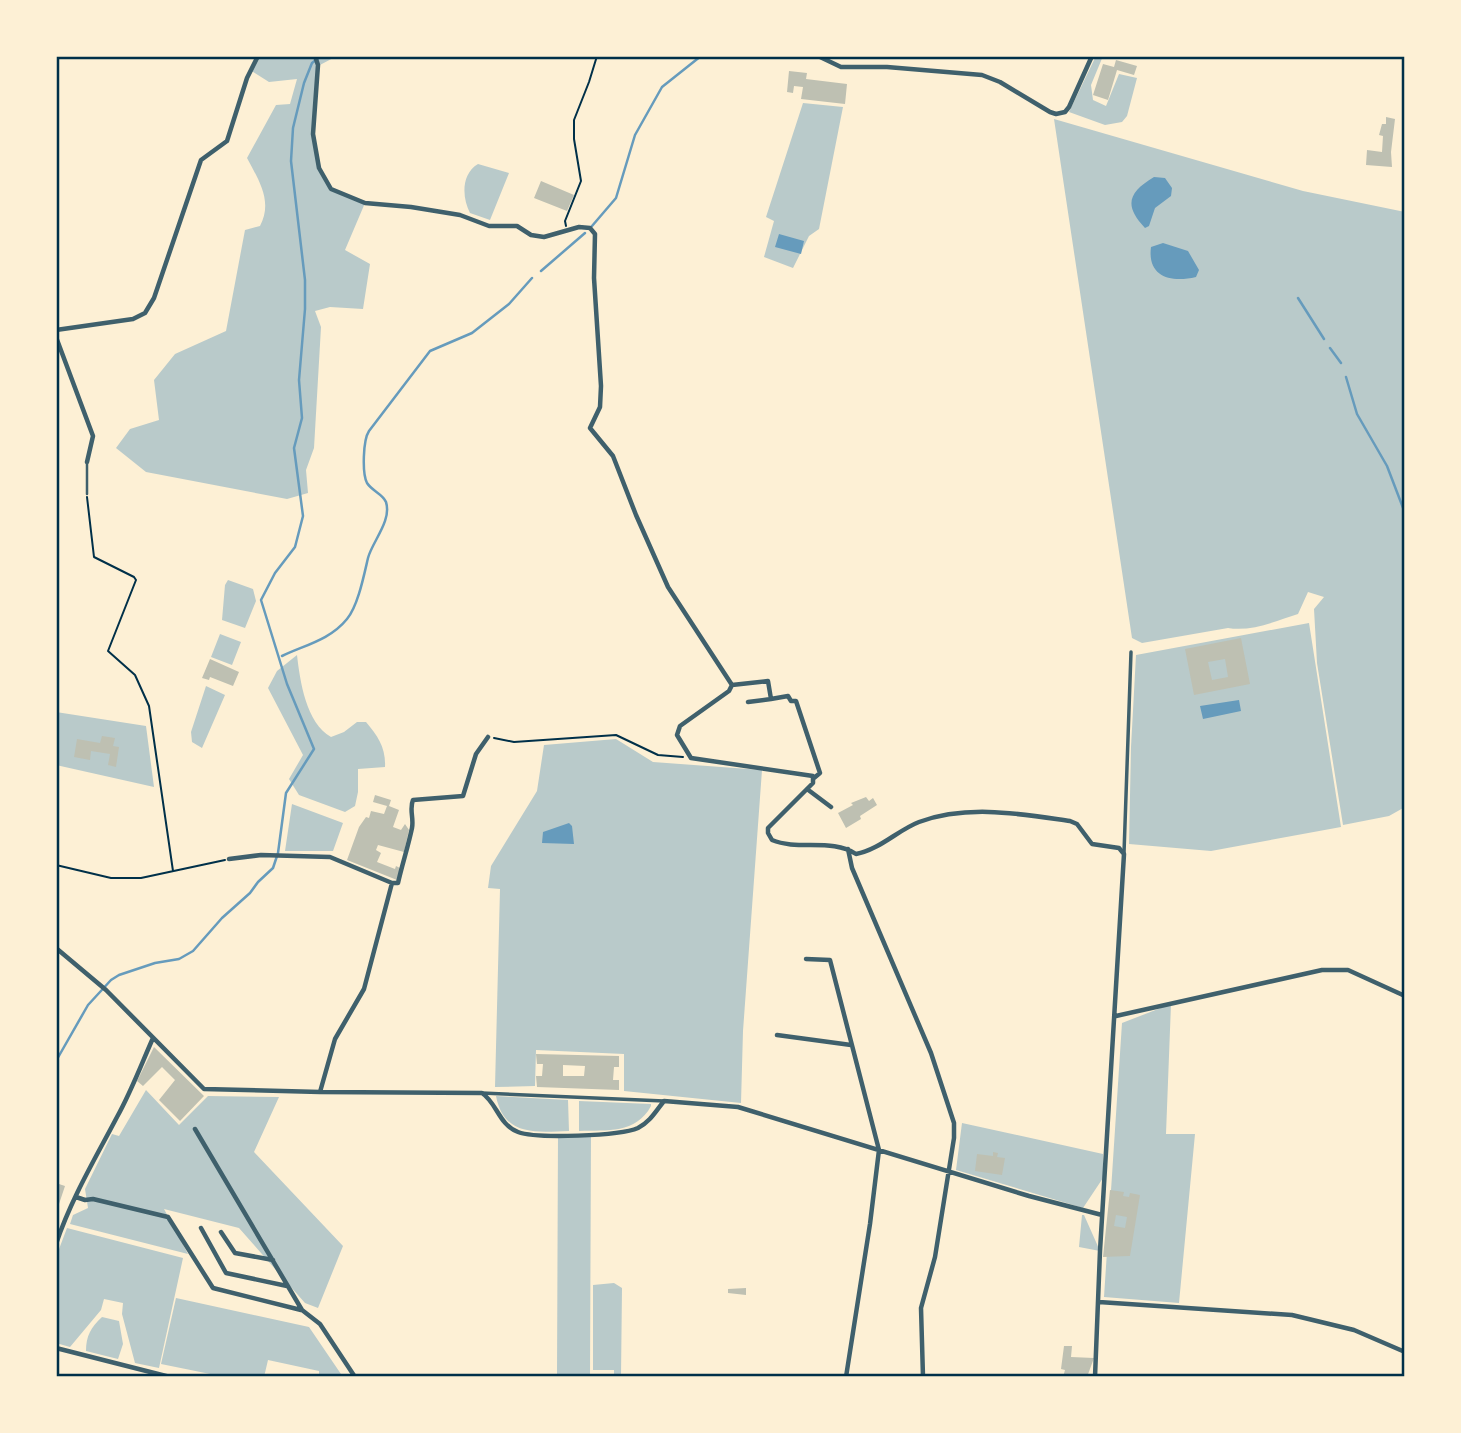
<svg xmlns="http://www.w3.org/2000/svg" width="1461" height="1433" font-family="'Roboto Serif',serif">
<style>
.green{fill:#b9caca}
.water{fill:#669bbc}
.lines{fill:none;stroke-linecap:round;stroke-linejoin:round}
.stream{stroke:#669bbc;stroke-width:2.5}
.building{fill:#bec0b2;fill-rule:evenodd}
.path{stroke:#003049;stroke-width:2}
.service{stroke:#3f606c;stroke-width:2.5}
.pedestrian{stroke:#3f606c;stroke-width:3.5}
.minor{stroke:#3f606c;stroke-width:4.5}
.neatline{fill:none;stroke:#003049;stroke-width:2.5}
</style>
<rect width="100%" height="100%" fill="#fdf0d5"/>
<path class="green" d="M 258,56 L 337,56 L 318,66 C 315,100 304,160 330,188 C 337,195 355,199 365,203 L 345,250 L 370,264 L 363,309 L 330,307 L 315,311 L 321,327 L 314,448 L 306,470 L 308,493 L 287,499 L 146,472 L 116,448 L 130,429 L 159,420 L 154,380 L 175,354 L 226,331 L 245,230 L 260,226 C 273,201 259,181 247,158 L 276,105 L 290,104 L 297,79 L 269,82 L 250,70 Z
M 1096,56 L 1103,56 L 1091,85 L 1093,100 L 1106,106 L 1119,74 L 1137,78 L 1127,116 L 1122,122 L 1105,125 L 1069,112 Z
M 803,103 L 843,107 L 819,229 L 809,236 L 793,268 L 764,257 L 774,221 L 766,217 Z
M 1054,119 L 1303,191 L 1405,212 L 1405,807 L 1389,816 L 1343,825 L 1317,663 L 1314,609 L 1324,597 L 1308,592 L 1298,614 C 1276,621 1251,632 1228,628 L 1142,643 L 1132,638 Z
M 478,164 L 509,173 L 490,220 L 470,213 C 462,198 461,174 478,164 Z
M 228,580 L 253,589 L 256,601 L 245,628 L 222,620 L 225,585 Z
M 1309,623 L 1341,827 L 1211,851 L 1129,844 L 1131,747 L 1136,655 Z
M 220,634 L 241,642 L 232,665 L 211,657 Z
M 297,655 C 300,681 306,723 331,737 L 344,732 L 357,722 L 366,722 C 378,736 386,748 385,767 L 358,769 L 358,792 L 355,806 L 345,812 L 299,795 L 289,779 L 303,755 L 268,688 L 277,671 Z
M 206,686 L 225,695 L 202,748 L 192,742 L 191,732 Z
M 56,712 L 146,726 L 154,787 L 56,765 Z
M 616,739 L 653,762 L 762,770 L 743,1031 L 741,1103 L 624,1091 L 624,1054 L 536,1050 L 535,1086 L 495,1087 L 500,889 L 488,888 L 491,866 L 537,791 L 544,745 Z
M 292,804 L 343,823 L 333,851 L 285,851 Z
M 1171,1004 L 1166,1134 L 1195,1134 L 1179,1303 L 1104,1297 L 1122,1023 Z
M 146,1090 L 179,1125 L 208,1096 L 279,1097 L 254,1152 L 343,1246 L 318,1308 L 305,1303 L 239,1228 L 164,1209 L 188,1254 L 70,1224 L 73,1215 L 88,1208 L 85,1189 L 112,1134 L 119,1136 Z
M 496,1096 L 568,1100 L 569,1131 C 536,1132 504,1137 496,1096 Z
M 579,1101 L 651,1104 L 651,1106 C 636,1134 607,1130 579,1131 Z
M 962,1123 L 1103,1154 L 1103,1178 L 1083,1208 L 956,1170 Z
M 591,1134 L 590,1377 L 557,1377 L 558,1135 Z
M 1082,1215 L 1084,1215 L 1100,1251 L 1079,1247 Z
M 67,1228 L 183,1258 L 159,1368 L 135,1363 L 122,1314 L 123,1303 L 104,1299 L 101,1310 L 70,1347 L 56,1343 L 56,1257 Z
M 614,1283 L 622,1288 L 621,1376 L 628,1377 L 614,1377 L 614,1370 L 593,1370 L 593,1285 Z
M 176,1298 L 309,1327 L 343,1377 L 319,1377 L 319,1371 L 268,1360 L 264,1377 L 225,1377 L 161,1364 Z
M 102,1317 L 119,1321 L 123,1344 L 118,1359 L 86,1351 C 86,1336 91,1327 102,1317 Z"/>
<path class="water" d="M 1154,177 L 1165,178 L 1172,188 L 1171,196 L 1155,208 L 1149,226 L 1145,228 C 1123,205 1129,192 1154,177 Z
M 779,234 L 804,241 L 801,254 L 775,247 Z
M 1163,243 L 1188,251 L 1199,270 L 1196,277 C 1171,283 1147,277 1151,247 Z
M 1239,700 L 1241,711 L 1203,719 L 1200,706 Z
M 569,823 L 572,826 L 574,844 L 542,843 L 543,832 Z"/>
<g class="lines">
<path class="stream" d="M 592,226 L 616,198 L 635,135 L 662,87 L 701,56
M 541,271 L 585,233
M 1298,298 L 1324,339
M 1330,348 L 1341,363
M 1346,377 L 1357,414 L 1387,466 L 1405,513
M 282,656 C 305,645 330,640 347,619 C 358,606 364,575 368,558 C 372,542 392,521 386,502 C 383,494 372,491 367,483 C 362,473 363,440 369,431 L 430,351 L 472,333 L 509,304 L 532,278
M 56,1061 L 88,1005 L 111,980 L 119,975 L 155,963 L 179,959 L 193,951 L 222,918 L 250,893 L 258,882 L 273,868 L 278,853 L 286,793 L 314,749 L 287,684 L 261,600 L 275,573 L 295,547 L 303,516 L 294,448 L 302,418 L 299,380 L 305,309 L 305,280 L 291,161 L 293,128 L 304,83 L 312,63 L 321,56"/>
</g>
<path class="building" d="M 1116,60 L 1137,66 L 1134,75 L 1117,70 L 1108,100 L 1093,95 L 1103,64 L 1114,67 Z
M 789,71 L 807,73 L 806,79 L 847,84 L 845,104 L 801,99 L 803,87 L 794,86 L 793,93 L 787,92 Z
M 1386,117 L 1395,119 L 1391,152 L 1392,167 L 1366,165 L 1367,150 L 1382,152 L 1383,136 L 1379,135 L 1382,124 L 1386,124 Z
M 541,181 L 574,195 L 567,211 L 534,198 Z
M 1241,638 L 1250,684 L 1194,695 L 1185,649 ZM 1225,659 L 1228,677 L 1212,680 L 1208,662 Z
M 210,659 L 239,672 L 233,686 L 210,677 L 209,680 L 202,678 Z
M 102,736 L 115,738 L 113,746 L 119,747 L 116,767 L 108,765 L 110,754 L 91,751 L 90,760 L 74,757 L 77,739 L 100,743 Z
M 375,795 L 391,800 L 389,806 L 399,810 L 393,827 L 401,830 L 405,824 L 409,830 L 404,852 L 378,845 L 376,850 L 381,853 L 377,862 L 395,869 L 396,866 L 400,868 L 397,880 L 347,860 L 359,827 L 366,817 L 369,818 L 371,811 L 384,814 L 387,806 L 373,802 Z
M 866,797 L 869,801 L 873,798 L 877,805 L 860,816 L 861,819 L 846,828 L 838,813 L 853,805 L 851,803 Z
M 154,1047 L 204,1096 L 180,1121 L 159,1100 L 175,1080 L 162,1067 L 143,1086 L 137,1081 Z
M 536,1054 L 619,1056 L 619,1067 L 614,1067 L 613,1080 L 619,1080 L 619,1090 L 537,1087 L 536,1076 L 542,1076 L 543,1064 L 537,1064 ZM 563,1065 L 585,1066 L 584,1076 L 563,1076 Z
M 993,1152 L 998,1153 L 997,1157 L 1005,1158 L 1002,1175 L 975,1171 L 977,1154 L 993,1156 Z
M 56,1183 L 65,1186 L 59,1204 L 56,1203 Z
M 1110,1190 L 1124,1192 L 1123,1196 L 1129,1197 L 1130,1193 L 1140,1195 L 1130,1256 L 1103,1257 ZM 1116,1215 L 1127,1217 L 1125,1228 L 1114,1226 Z
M 746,1288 L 746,1295 L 728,1293 L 728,1289 Z
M 1064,1346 L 1072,1346 L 1071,1357 L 1094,1358 L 1087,1377 L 1063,1377 L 1065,1370 L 1061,1369 Z"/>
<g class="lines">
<path class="path" d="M 566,226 L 565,221 L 581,181 L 574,139 L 574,120 L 589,82 L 597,56
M 87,497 L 94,557 L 134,577 L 136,580 L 108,651 L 135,675 L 149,706 L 173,871
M 494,738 L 514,742 L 616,735 L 658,755 L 683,757
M 56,865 L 111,878 L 141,878 L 225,860"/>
<path class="service" d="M 87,462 L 87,494"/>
<path class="pedestrian" d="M 1124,853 L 1131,652
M 482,1093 L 664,1101"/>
<path class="minor" d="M 315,56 L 318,65 L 313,134 L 319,168 L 331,189 L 365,203 L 411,207 L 460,215 L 489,226 L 517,226 L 531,235 L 544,237 L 579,227 L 590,228 L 595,234 L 594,278 L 601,386 L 600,407 L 590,428 L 613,456 L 636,515 L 668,587 L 732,685 L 729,691 L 680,726 L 677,735 L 691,758 L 813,776 L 813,783 L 768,828 L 768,833 L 772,840 C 798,851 832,838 856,854 C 879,850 898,830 919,822 C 968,804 1021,814 1070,821 L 1077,824 L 1092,844 L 1119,848 L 1124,854 L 1100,1251 L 1095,1377
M 818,56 L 841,67 L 887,67 L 982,75 L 1000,82 L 1050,112 L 1056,114 L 1065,112 L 1069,107 L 1092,56
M 56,330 L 133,319 L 145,313 L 154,298 L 201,160 L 227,141 L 247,78 L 258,56
M 56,337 L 93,436 L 87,462
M 732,685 L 768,681 L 771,699 L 788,696 L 791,701 L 796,701 L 820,773 L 814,778
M 748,702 L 771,699
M 807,789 L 831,807
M 848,849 L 852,868 L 931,1053 L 954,1123 L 954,1138 L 935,1257 L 921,1308 L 923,1377
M 229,859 L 261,855 L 330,857 L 392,883
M 392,883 L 398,883 C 402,865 408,847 412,828 C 414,818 409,809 413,800 L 463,796 L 476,754 L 488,737
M 56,948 L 106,990 L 204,1089 L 320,1092 L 482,1093 C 497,1103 499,1125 518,1132 C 536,1139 620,1136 638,1128 C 650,1122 656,1111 664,1101 L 738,1107 L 1029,1196 L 1102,1215
M 806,959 L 830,960 L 879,1150 L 870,1224 L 846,1377
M 1116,1016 L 1322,970 L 1348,970 L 1405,996
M 777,1035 L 851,1045
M 320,1092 L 335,1039 L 364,989 L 392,883
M 195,1129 L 302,1310 L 320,1324 L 355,1377
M 76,1197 L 85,1200 L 93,1199 L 168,1217 L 213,1288 L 301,1310
M 201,1228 L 226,1273 L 287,1286
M 221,1232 L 235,1253 L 273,1260
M 56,1244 C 71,1199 95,1159 117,1117 C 131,1092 141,1065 153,1038
M 1099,1302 L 1292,1315 L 1354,1330 L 1405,1352
M 56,1348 L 170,1377"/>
</g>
<rect width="1461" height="1433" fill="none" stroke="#fdf0d5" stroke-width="116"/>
<rect x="58" y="58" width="1345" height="1317" class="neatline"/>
</svg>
